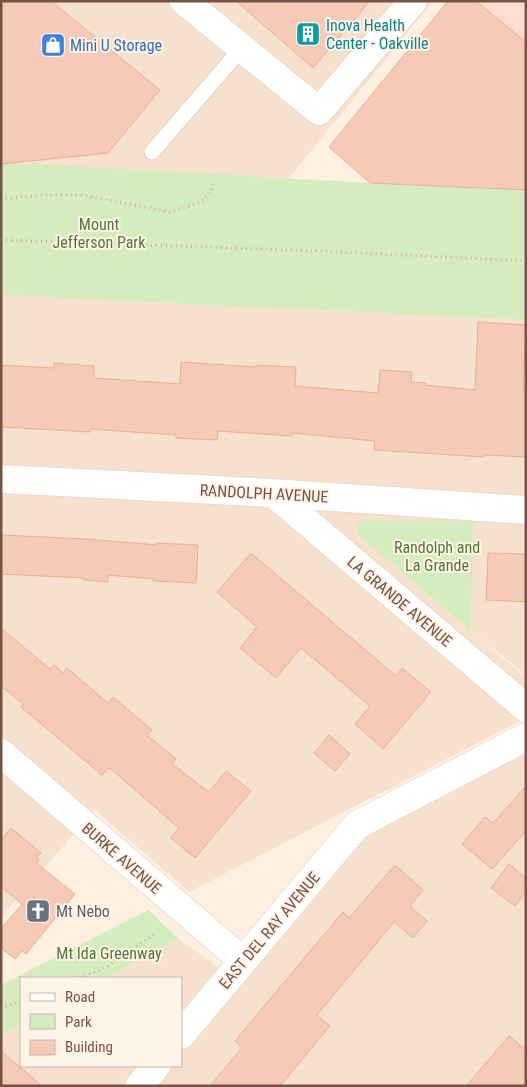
<svg xmlns="http://www.w3.org/2000/svg" width="527" height="1087" font-family="'Roboto Condensed',sans-serif">
<style>
.residential{fill:#f6e1ce}
.commercial{fill:#ffddd3}
.green{fill:#d4ecbe}
.building{fill:#f5cab6;stroke:#e9af95}
.lines{fill:none;stroke-linecap:round;stroke-linejoin:round}
.service-casing{stroke:#e5cdbf;stroke-width:17}
.minor-casing{stroke:#e5cdbf;stroke-width:29}
.path{stroke:#daad99;stroke-width:3;stroke-dasharray:1 4;stroke-linecap:butt}
.service{stroke:#fff;stroke-width:15}
.minor{stroke:#fff;stroke-width:28}
.labels{text-anchor:middle;stroke-width:4;stroke-linejoin:round;paint-order:stroke}
.culture-label{font-size:16px;fill:#0d838f;stroke:#fff4e8;text-anchor:start}
.shop-label{font-size:16px;fill:#366cbe;stroke:#fff4e8;text-anchor:start}
.park-label{font-size:16px;fill:#51783b;stroke:#fff4e8}
.street-label{font-size:16px;fill:#775346;stroke:#fff4e8}
.worship-label{font-size:16px;fill:#5b616d;stroke:#fff4e8;text-anchor:start}
</style>
<rect width="100%" height="100%" fill="#fef0e0"/>
<path class="residential" d="M 1,1 L 433,1 L 288,179 L 1,162 Z
M 1,295 L 526,320 L 526,675 L 471,631 L 473,521 L 357,534 L 526,678 L 526,718 L 189,892 L 95,810 L 1,917 Z
M 526,746 L 526,1086 L 1,1086 L 1,1035 L 21,1024 L 21,1066 L 181,1066 L 181,978 L 106,978 L 179,939 L 237,981 L 363,833 Z"/>
<path class="commercial" d="M 474,1 L 526,1 L 526,45 Z"/>
<path class="green" d="M 1,162 L 370,183 L 526,190 L 526,320 L 1,295 Z
M 357,521 L 473,521 L 471,631 L 357,534 Z
M 148,910 L 179,939 L 106,978 L 21,978 L 21,1024 L 1,1035 L 1,985 Z"/>
<path class="building" d="M 1,1 L 51,1 L 160,90 L 108,153 L 1,164 Z
M 236,1 L 370,1 L 313,68 Z
M 448,1 L 476,1 L 526,42 L 526,190 L 370,183 L 329,147 Z
M 478,322 L 526,325 L 523,390 L 526,390 L 526,457 L 484,455 L 484,457 L 374,450 L 375,441 L 292,433 L 292,436 L 218,431 L 217,440 L 176,438 L 176,435 L 90,429 L 90,432 L 1,427 L 1,365 L 54,368 L 54,363 L 94,366 L 94,378 L 180,384 L 181,362 L 256,367 L 256,365 L 296,367 L 295,386 L 378,393 L 380,370 L 412,372 L 411,382 L 426,383 L 426,385 L 475,390 Z
M 1,535 L 88,539 L 156,545 L 156,543 L 198,545 L 196,583 L 153,581 L 154,579 L 108,575 L 108,582 L 84,580 L 84,578 L 1,574 Z
M 251,553 L 396,676 L 402,668 L 431,692 L 383,749 L 355,724 L 370,706 L 301,648 L 276,678 L 240,648 L 257,627 L 217,592 Z
M 488,553 L 526,554 L 526,602 L 486,600 Z
M 1,628 L 50,669 L 54,665 L 63,673 L 67,668 L 108,703 L 113,697 L 152,730 L 147,735 L 176,759 L 172,764 L 209,792 L 226,771 L 251,791 L 195,858 L 171,838 L 179,828 L 111,769 L 108,768 L 102,775 L 21,707 L 23,704 L 1,686 Z
M 329,735 L 350,754 L 335,771 L 314,753 Z
M 526,786 L 526,831 L 492,869 L 462,844 L 485,817 L 493,823 Z
M 11,828 L 41,853 L 36,858 L 39,860 L 36,863 L 75,894 L 26,954 L 22,951 L 15,959 L 1,948 L 1,929 L 22,904 L 1,887 L 1,840 Z
M 509,864 L 526,878 L 526,892 L 515,906 L 491,888 Z
M 395,865 L 423,890 L 410,906 L 427,921 L 413,938 L 394,922 L 317,1015 L 330,1026 L 280,1086 L 210,1086 L 242,1048 L 235,1041 L 260,1011 L 343,912 L 349,918 Z
M 509,1036 L 526,1050 L 526,1086 L 466,1086 Z
M 1,1051 L 42,1086 L 1,1086 Z"/>
<g class="lines">
<defs>
<path id="service" d="M 152,152 L 241,49"/>
<path id="minor" d="M 184,1 L 319,111 L 413,1
M 1,479 L 273,493 L 526,510
M 273,493 L 526,708
M 1,753 L 243,961
M 181,1035 L 357,825 L 526,737
M 139,1086 L 156,1066"/>
</defs>
<use href="#service" class="service-casing"/>
<use href="#minor" class="minor-casing"/>
<path class="path" d="M 1,199 L 47,195 L 82,195 L 170,212 L 190,206 L 205,199 L 211,192 L 214,181
M 1,240 L 321,251 L 526,261
M 80,978 L 105,968 L 156,933
M 1,1008 L 21,1001"/>
<use href="#service" class="service"/>
<use href="#minor" class="minor"/>
</g>
<defs>
<symbol id="building-square" viewBox="-11 -11 22 22"><rect x="-9" y="-9" width="18" height="18" rx="4" fill="#0f9aa8" stroke="#fff4e8"/><path d="M-4-6H4V6H1V3H-1V6H-4ZM-2.5-4.3h1.7v1.8h-1.7ZM.8-4.3h1.7v1.8H.8ZM-2.5-1h1.7V.8h-1.7ZM.8-1h1.7V.8H.8Z" fill="#fff"/></symbol>
<symbol id="shop-square" viewBox="-11 -11 22 22"><rect x="-9" y="-9" width="18" height="18" rx="4" fill="#3f7fe0" stroke="#fff4e8"/><path d="M-5-2.5h2.3a2.7 3.5 0 0 1 5.4 0H5L5.5 6h-11ZM-1.5-2.5h3a1.5 2.3 0 0 0-3 0Z" fill="#fff"/></symbol>
<symbol id="church-square" viewBox="-11 -11 22 22"><rect x="-9" y="-9" width="18" height="18" rx="4" fill="#6b7280" stroke="#fff4e8"/><path d="M-1.2-6h2.4v3.5h3.3v2.4h-3.3V6h-2.4V-.1h-3.3v-2.4h3.3Z" fill="#fff"/></symbol>
</defs>
<g fill-rule="evenodd">
<use href="#building-square" x="294" y="20" width="28" height="28"/>
<use href="#shop-square" x="39" y="31" width="28" height="28"/>
<use href="#church-square" x="24" y="897" width="28" height="28"/>
</g>
<g class="labels">
<g class="culture-label">
<text x="326" y="31">Inova Health<tspan x="326" dy="18">Center - Oakville</tspan></text>
</g>
<g class="shop-label">
<text x="70" y="51">Mini U Storage</text>
</g>
<g class="park-label">
<text x="99" y="230">Mount<tspan x="99" dy="18">Jefferson Park</tspan></text>
<text x="437" y="553">Randolph and<tspan x="437" dy="18">La Grande</tspan></text>
<text x="109" y="959">Mt Ida Greenway</text>
</g>
<g class="street-label">
<text transform="translate(264 493) rotate(3)" y="6">RANDOLPH AVENUE</text>
<text transform="translate(400 601) rotate(40)" y="6">LA GRANDE AVENUE</text>
<text transform="translate(122 858) rotate(41)" y="6">BURKE AVENUE</text>
<text transform="translate(269 930) rotate(-50)" y="6">EAST DEL RAY AVENUE</text>
</g>
<g class="worship-label">
<text x="56" y="917">Mt Nebo</text>
</g>
</g>
<rect width="527" height="1087" fill="none" stroke="#775346" stroke-width="5"/>
<rect x="20" y="977" width="162" height="90" fill="#fff4e8" stroke="#c9b4a7"/>
<rect x="30" y="993" width="25" height="8" fill="#ffffff" stroke="#c9b4a7"/>
<text x="65" y="1002" font-size="15" fill="#775346">Road</text>
<rect x="30" y="1014" width="25" height="15" fill="#d4ecbe" stroke="#c9b4a7"/>
<text x="65" y="1027" font-size="15" fill="#775346">Park</text>
<rect x="30" y="1040" width="25" height="15" fill="#f5cab6" stroke="#c9b4a7"/>
<text x="65" y="1052" font-size="15" fill="#775346">Building</text>
</svg>
